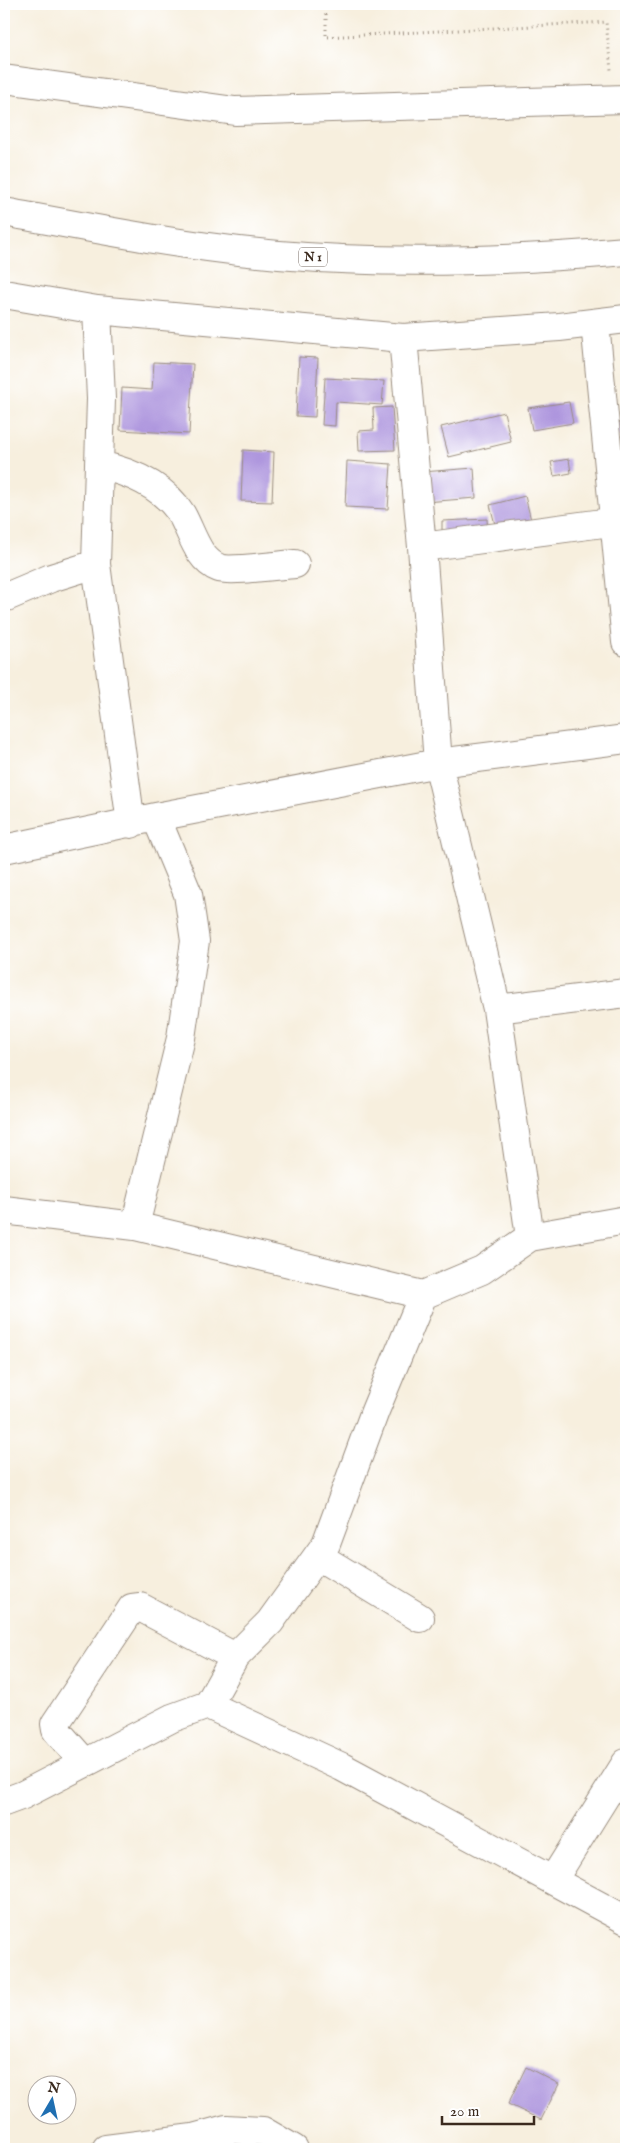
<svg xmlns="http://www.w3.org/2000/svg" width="630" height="2153" font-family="'IM FELL English',serif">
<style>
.building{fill:#ae96de}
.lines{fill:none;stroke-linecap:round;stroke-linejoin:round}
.minor-casing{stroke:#998c7e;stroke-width:30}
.highway-casing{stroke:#998c7e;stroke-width:30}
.path{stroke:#998c7e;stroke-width:3;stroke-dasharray:1 4;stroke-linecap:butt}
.minor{stroke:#fff;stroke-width:28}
.highway{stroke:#fff;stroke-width:28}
.labels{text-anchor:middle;stroke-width:4;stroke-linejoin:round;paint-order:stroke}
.shield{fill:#fff;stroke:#766a62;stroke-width:1}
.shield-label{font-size:12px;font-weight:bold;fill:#3b2a1e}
</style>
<rect width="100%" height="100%" fill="#fff"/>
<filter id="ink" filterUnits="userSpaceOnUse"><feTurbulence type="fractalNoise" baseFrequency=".02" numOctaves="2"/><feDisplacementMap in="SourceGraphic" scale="10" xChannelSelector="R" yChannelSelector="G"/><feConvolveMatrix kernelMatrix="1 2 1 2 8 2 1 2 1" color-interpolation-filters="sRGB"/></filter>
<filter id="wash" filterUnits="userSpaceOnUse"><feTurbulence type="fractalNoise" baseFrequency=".0096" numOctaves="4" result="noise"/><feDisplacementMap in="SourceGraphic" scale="20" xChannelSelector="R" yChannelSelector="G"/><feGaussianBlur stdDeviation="1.12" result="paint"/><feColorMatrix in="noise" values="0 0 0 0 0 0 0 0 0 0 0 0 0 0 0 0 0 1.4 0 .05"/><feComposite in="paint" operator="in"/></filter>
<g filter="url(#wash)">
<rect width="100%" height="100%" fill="#f7efde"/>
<g id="blocks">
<path class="building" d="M 299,357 L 318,358 L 315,417 L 296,416 Z
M 154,362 L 193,364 L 189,434 L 120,430 L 122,388 L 152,390 Z
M 325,378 L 384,381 L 382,405 L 336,402 L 335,426 L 322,425 Z
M 569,402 L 573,423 L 532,430 L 528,408 Z
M 392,407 L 395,450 L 359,451 L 358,431 L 374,430 L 373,408 Z
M 504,412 L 511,442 L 449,457 L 441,427 Z
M 626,421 L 626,436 L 619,437 L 617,423 Z
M 243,450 L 274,452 L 272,502 L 241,501 Z
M 569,459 L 571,473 L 554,476 L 551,462 Z
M 347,461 L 391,464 L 388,509 L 345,507 Z
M 474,468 L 476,498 L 425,502 L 422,472 Z
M 525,496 L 533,528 L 498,536 L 490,505 Z
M 487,519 L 488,535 L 442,537 L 442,521 Z
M 526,2067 L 559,2084 L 541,2120 L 508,2104 Z"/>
</g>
</g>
<g filter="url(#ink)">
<use href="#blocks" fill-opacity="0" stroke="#998c7e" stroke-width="1"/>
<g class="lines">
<defs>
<path id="minor" d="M 4,79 L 235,111 L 626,99
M 4,294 L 97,310 L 403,338 L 559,327 L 626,319
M 97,310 L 101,399 L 96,564 L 131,824
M 595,323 L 626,642
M 403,338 L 422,547 L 438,763 L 497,1009 L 530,1237
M 99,465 C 131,472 164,486 182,515 C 192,533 198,560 219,568 C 230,572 280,565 295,564
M 422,547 L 626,520
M 4,598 L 51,578 L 96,564
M 4,849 L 156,817 L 438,763 L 626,739
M 497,1009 L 626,993
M 4,1210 L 135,1226 L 423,1295 L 482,1270 L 530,1237 L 626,1220
M 135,1226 L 181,1038 L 195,941 L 188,894 L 156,817
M 318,1556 L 420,1618
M 208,1705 L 235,1657 L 270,1622 L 326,1544 L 375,1411 L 423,1295
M 85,1763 L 56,1730 L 55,1724 L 132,1608 L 140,1607 L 235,1657
M 4,1802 L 23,1795 L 172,1718 L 208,1705 L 342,1767 L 626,1920
M 553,1880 L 626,1763
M 106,2149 L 193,2138 L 226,2129 L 263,2131 L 294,2149"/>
<path id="highway" d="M 4,212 C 95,229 187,247 279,255 C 394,265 512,261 626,251"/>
</defs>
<use href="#minor" class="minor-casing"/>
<use href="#highway" class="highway-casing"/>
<path class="path" d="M 326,4 L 326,37 L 606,22 L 611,70"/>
<use href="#minor" class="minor"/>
<use href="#highway" class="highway"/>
</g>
</g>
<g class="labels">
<rect class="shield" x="299" y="247.5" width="28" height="19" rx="4"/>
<g class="shield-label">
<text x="313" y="261">N 1</text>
</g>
</g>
<rect width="630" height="2153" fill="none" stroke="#fff" stroke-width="20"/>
<g transform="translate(52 2100) rotate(9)"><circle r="24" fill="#ffffff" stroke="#b1aaa5"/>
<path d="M0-4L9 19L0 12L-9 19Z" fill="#1f6fb2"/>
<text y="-8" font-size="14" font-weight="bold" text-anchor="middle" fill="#3b2a1e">N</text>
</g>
<path d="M442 2116v8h92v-8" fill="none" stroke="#3b2a1e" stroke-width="2.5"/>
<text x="450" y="2116" font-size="15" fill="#3b2a1e" stroke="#ffffff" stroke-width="4" paint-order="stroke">20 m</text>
</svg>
